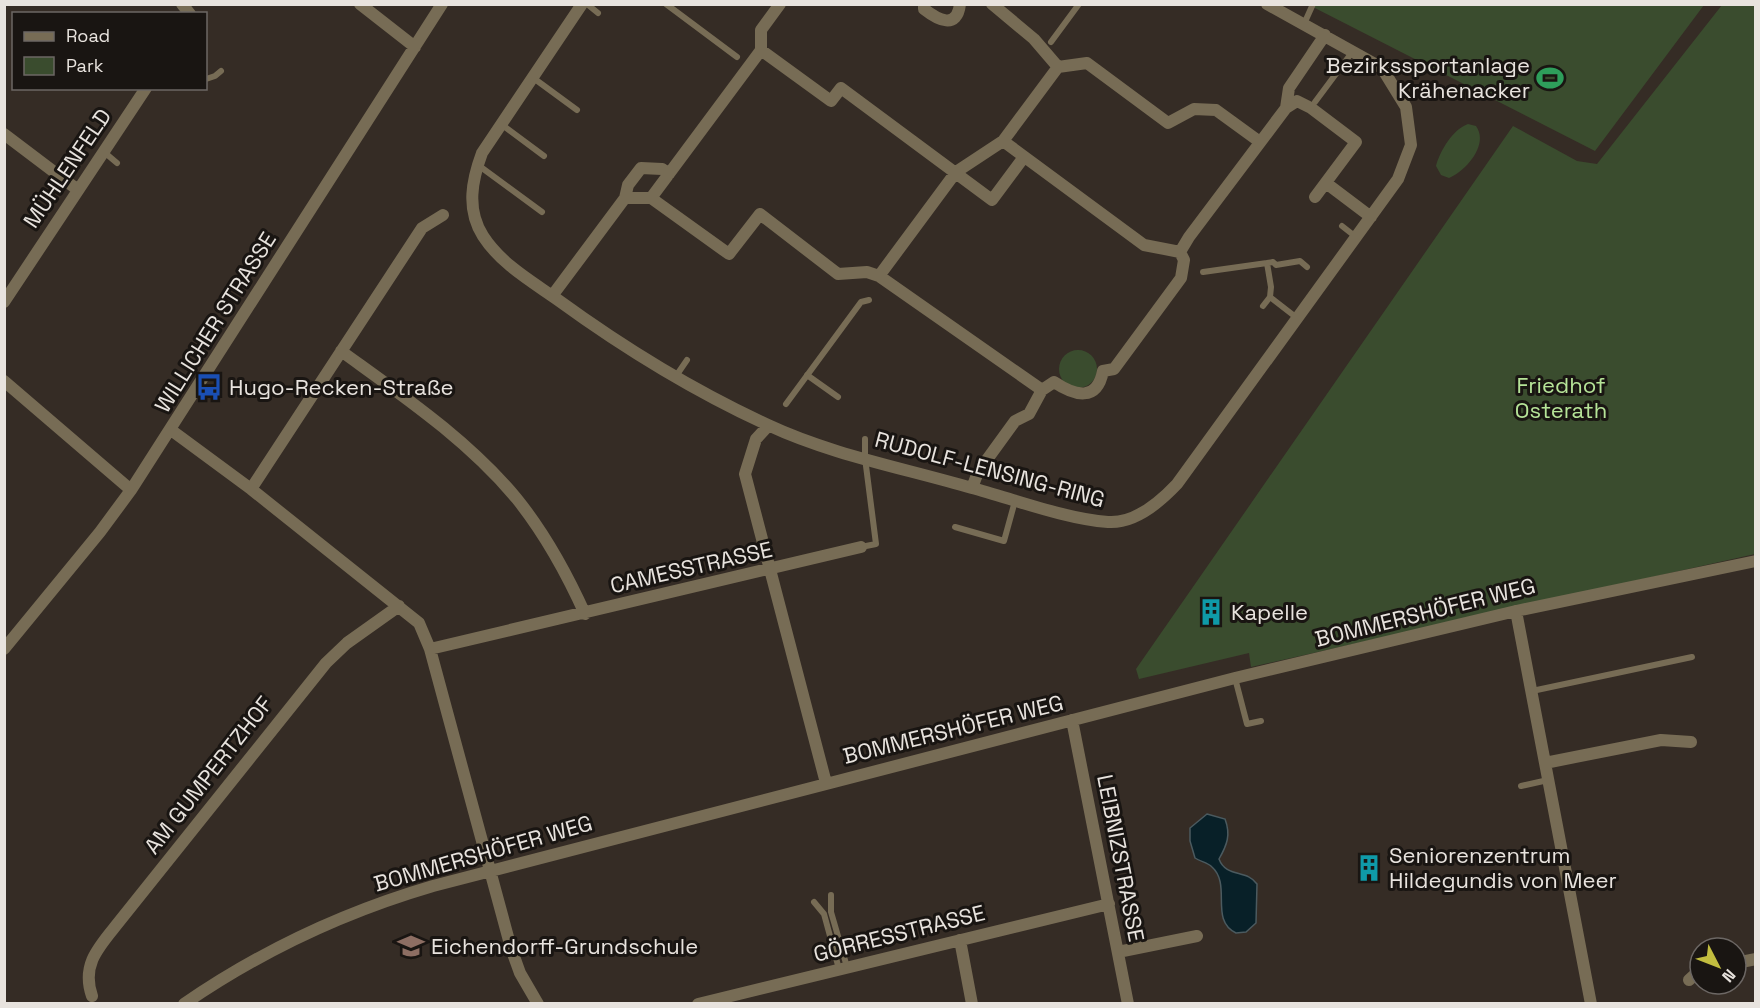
<svg xmlns="http://www.w3.org/2000/svg" width="1760" height="1008" font-family="'Space Grotesk',sans-serif">
<style>
.green{fill:#3a4c2e}
.water{fill:#082028;stroke:#4b5a5f;stroke-width:1.5}
.lines{fill:none;stroke-linecap:round;stroke-linejoin:round}
.service{stroke:#776c55;stroke-width:6}
.minor{stroke:#776c55;stroke-width:12}
.labels{text-anchor:middle;stroke-width:6;stroke-linejoin:round;paint-order:stroke}
.poi-label{font-size:22px;fill:#e8e3de;stroke:#191512;text-anchor:start}
.street-label{font-size:22px;fill:#e8e3de;stroke:#191512}
.park-label{font-size:22px;fill:#b6e498;stroke:#191512}
</style>
<rect width="100%" height="100%" fill="#352c25"/>
<path class="green" d="M 1309,5 L 1704,5 L 1595,151 Z
M 1722,5 L 1755,5 L 1755,554 L 1251,667 L 1249,653 L 1139,679 L 1136,669 L 1513,126 L 1577,161 L 1597,164 Z
M 1468,124 L 1476,126 C 1489,144 1467,170 1449,178 L 1441,175 L 1436,166 C 1440,151 1453,129 1468,124 Z
M1059 369a19 19 0 1 1 38 0a19 19 0 1 1-38 0Z"/>
<path class="water" d="M 1207,814 L 1225,819 C 1231,835 1227,845 1219,859 C 1226,878 1247,869 1257,884 L 1256,923 L 1246,932 L 1236,933 C 1209,920 1232,885 1212,867 C 1207,862 1201,862 1195,858 L 1190,841 L 1190,828 Z"/>
<g class="lines">
<path class="service" d="M 587,4 L 598,13
M 666,4 L 737,57
M 1304,24 L 1313,4
M 1051,42 L 1079,4
M 532,77 L 577,110
M 206,79 L 215,76 L 221,71
M 1315,102 L 1353,51
M 501,124 L 544,156
M 104,152 L 117,163
M 478,165 L 542,212
M 1342,226 L 1356,237
M 1267,263 L 1273,262 L 1276,265 L 1300,261 L 1307,267
M 1203,272 L 1267,263 L 1271,287 L 1270,297
M 1263,306 L 1270,297 L 1297,318
M 807,375 L 838,397
M 676,376 L 687,360
M 786,404 L 861,302 L 869,300
M 955,527 L 1004,541 L 1015,501
M 861,547 L 876,544 L 865,458 L 865,439
M 1235,678 L 1247,724 L 1261,721
M 1532,691 L 1692,657
M 1521,786 L 1548,780
M 831,895 L 831,912 L 847,967
M 814,902 L 824,914 L 839,969"/>
<path class="minor" d="M 182,4 L 190,14
M 360,4 L 415,47
M 582,4 L 482,153 C 472,180 466,209 483,236 C 501,264 531,281 558,300 C 624,348 694,391 768,425 C 832,455 904,468 972,488 C 1013,499 1066,519 1108,522 C 1135,524 1160,502 1177,484 L 1398,179 L 1411,145 L 1406,107 L 1382,68 L 1267,4
M 924,4 L 924,9 C 938,20 957,30 960,4
M 992,4 L 1034,39 L 1058,67
M 761,50 L 831,101 L 841,88 L 992,200 L 1024,157
M 1058,67 L 1087,63 L 1168,123 L 1194,109 L 1216,110 L 1260,142
M 1286,108 L 1297,101 L 1311,108 L 1356,142 L 1315,197
M 4,134 L 78,190
M 1003,141 L 1144,245 L 1180,252
M 1326,183 L 1371,217
M 625,198 L 628,185 L 641,168 L 662,169 L 669,174
M 651,198 L 729,254 L 760,214 L 838,274 L 867,272 L 879,276 L 1042,390
M 879,276 L 956,172 L 1003,141 L 1058,67
M 552,296 L 625,198 L 651,198 L 761,50 L 761,30 L 780,4
M 4,302 L 146,88
M 341,351 C 403,396 468,440 517,499 C 545,534 567,574 585,614
M 4,381 L 131,490
M 768,426 L 756,439 L 745,474 L 826,783
M 171,430 L 251,489 L 419,623 L 430,649 L 511,948 L 520,973 L 538,1004
M 972,488 L 978,472 L 1015,421 L 1029,414 L 1042,390 L 1054,382 C 1075,396 1097,402 1103,371 L 1114,369 L 1181,278 L 1184,260 L 1180,252 L 1189,237 L 1286,108 L 1289,88 L 1325,35
M 251,489 L 422,228 L 443,215
M 1516,611 L 1591,1004
M 4,649 L 100,532 L 131,490 L 442,4
M 430,649 L 861,547
M 1072,720 L 1128,1004
M 1545,763 L 1661,740 L 1691,742
M 960,940 L 972,1004
M 1118,952 L 1197,936
M 1736,963 L 1756,959
M 1689,980 L 1700,970
M 92,996 C 82,967 96,950 114,928 L 326,663 L 347,643 L 399,606
M 184,1004 C 261,951 344,912 433,886 L 1235,678 L 1516,611 L 1756,561
M 698,1004 L 1109,904"/>
</g>
<defs>
<symbol id="stadium-bare" viewBox="-9 -9 18 18"><path d="M0-5a6.5 5 0 1 0 0 10a6.5 5 0 1 0 0-10ZM-3.5-1.8h7v3.6h-7Z" fill="#2e9e5b" stroke="#191512" stroke-width="2.5" paint-order="stroke"/></symbol>
<symbol id="bus-bare" viewBox="-9 -9 18 18"><path d="M-5-6H5V4H4V6H2V4H-2V6H-4V4H-5ZM-3.5-4V0h7V-4ZM-3.5 1.2v1.5H-2V1.2ZM2 1.2v1.5H3.5V1.2Z" fill="#1a4fb4" stroke="#191512" stroke-width="2.5" paint-order="stroke"/></symbol>
<symbol id="building-bare" viewBox="-9 -9 18 18"><path d="M-4-6H4V6H1V3H-1V6H-4ZM-2.5-4.3h1.7v1.8h-1.7ZM.8-4.3h1.7v1.8H.8ZM-2.5-1h1.7V.8h-1.7ZM.8-1h1.7V.8H.8Z" fill="#0f9aa8" stroke="#191512" stroke-width="2.5" paint-order="stroke"/></symbol>
<symbol id="school-bare" viewBox="-9 -9 18 18"><path d="M0-5L7-2L0 1L-7-2ZM-4 1L0 2.5L4 1V4Q0 6-4 4Z" fill="#8d6e63" stroke="#191512" stroke-width="2.5" paint-order="stroke"/></symbol>
</defs>
<g fill-rule="evenodd">
<use href="#stadium-bare" x="1531" y="59" width="38" height="38"/>
<use href="#bus-bare" x="190" y="368" width="38" height="38"/>
<use href="#building-bare" x="1192" y="593" width="38" height="38"/>
<use href="#building-bare" x="1350" y="849" width="38" height="38"/>
<use href="#school-bare" x="392" y="927" width="38" height="38"/>
</g>
<g class="labels">
<g class="poi-label">
<text x="1530" y="73" text-anchor="end">Bezirkssportanlage<tspan x="1530" dy="25">Krähenacker</tspan></text>
<text x="229" y="395">Hugo-Recken-Straße</text>
<text x="1231" y="620">Kapelle</text>
<text x="1389" y="863">Seniorenzentrum<tspan x="1389" dy="25">Hildegundis von Meer</tspan></text>
<text x="431" y="954">Eichendorff-Grundschule</text>
</g>
<g class="street-label">
<text transform="translate(67 168) rotate(-56)" y="8">MÜHLENFELD</text>
<text transform="translate(215 322) rotate(-58)" y="8">WILLICHER STRASSE</text>
<text transform="translate(990 469) rotate(15)" y="8">RUDOLF-LENSING-RING</text>
<text transform="translate(691 567) rotate(-13)" y="8">CAMESSTRASSE</text>
<text transform="translate(1425 612) rotate(-14)" y="8">BOMMERSHÖFER WEG</text>
<text transform="translate(953 729) rotate(-14)" y="8">BOMMERSHÖFER WEG</text>
<text transform="translate(208 775) rotate(-52)" y="8">AM GUMPERTZHOF</text>
<text transform="translate(483 853) rotate(-16)" y="8">BOMMERSHÖFER WEG</text>
<text transform="translate(1121 858) rotate(79)" y="8">LEIBNIZSTRASSE</text>
<text transform="translate(899 933) rotate(-14)" y="8">GÖRRESSTRASSE</text>
</g>
<g class="park-label">
<text x="1561" y="393">Friedhof<tspan x="1561" dy="25">Osterath</tspan></text>
</g>
</g>
<rect width="1760" height="1008" fill="none" stroke="#e8e3de" stroke-width="12"/>
<rect x="12" y="12" width="195" height="78" fill="#191512" stroke="#6c6764" stroke-width="1.5"/>
<rect x="24" y="32" width="30" height="9" fill="#776c55" stroke="#6c6764" stroke-width="1.5"/>
<text x="66" y="42" font-size="18" fill="#e8e3de">Road</text>
<rect x="24" y="57" width="30" height="18" fill="#3a4c2e" stroke="#6c6764" stroke-width="1.5"/>
<text x="66" y="72" font-size="18" fill="#e8e3de">Park</text>
<g transform="translate(1718 966) rotate(132)"><circle r="28" fill="#191512" stroke="#6c6764" stroke-width="1.5"/>
<path d="M0-4.5L10 22L0 15L-10 22Z" fill="#c2bd3f"/>
<text y="-9" font-size="16" font-weight="bold" text-anchor="middle" fill="#e8e3de">N</text>
</g>
</svg>
